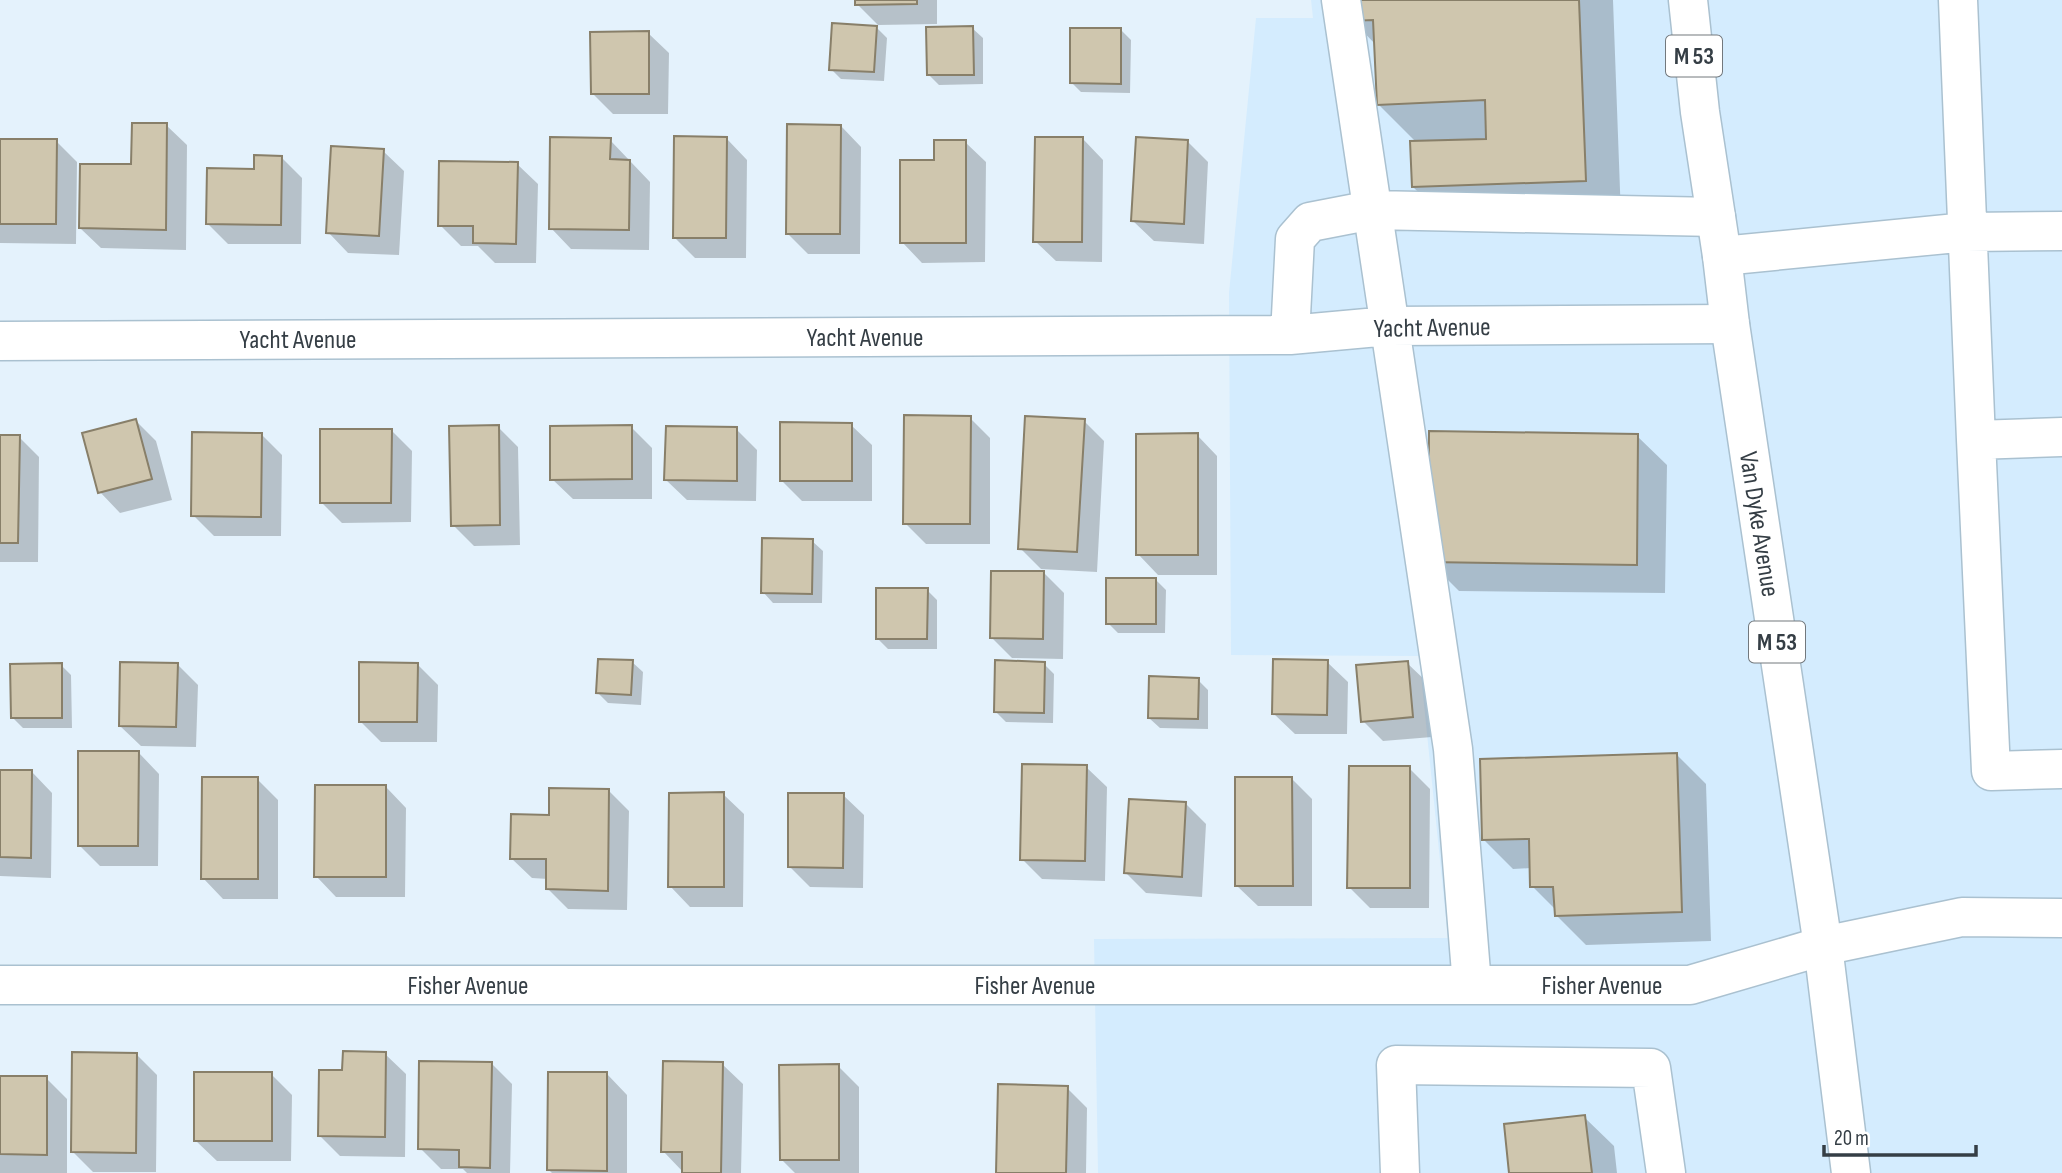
<svg xmlns="http://www.w3.org/2000/svg" width="2062" height="1173" font-family="'Sofia Sans Condensed',sans-serif">
<style>
.built{fill:#d4ecfe}
.shadow{fill:#0003}
.building{fill:#cfc6ae;stroke:#887f69;stroke-width:2}
.lines{fill:none;stroke-linecap:round;stroke-linejoin:round}
.minor-casing{stroke:#aac1d0;stroke-width:41}
.major-casing{stroke:#aac1d0;stroke-width:41}
.minor{stroke:#fff;stroke-width:38}
.major{stroke:#fff;stroke-width:38}
.labels{text-anchor:middle;stroke-width:7;stroke-linejoin:round;paint-order:stroke}
.shield{fill:#fff;stroke:#72787d;stroke-width:2}
.shield-label{font-size:24px;font-weight:bold;fill:#353e45}
.street-label{font-size:26px;fill:#353e45;stroke:#fff}
</style>
<rect width="100%" height="100%" fill="#e4f2fc"/>
<path class="built" d="M 1311,0 L 2062,0 L 2062,1173 L 1098,1173 L 1094,939 L 1448,938 L 1419,656 L 1231,655 L 1229,293 L 1256,18 L 1313,18 Z"/>
<path class="shadow" d="M 857,0 L 937,0 L 937,24 L 878,25 L 857,4 Z
M 1351,0 L 1613,0 L 1621,217 L 1450,223 L 1413,187 L 1417,143 L 1378,104 L 1376,45 L 1352,20 Z
M 876,27 L 887,38 L 884,81 L 841,79 L 831,69 Z
M 972,28 L 983,38 L 983,84 L 939,85 L 929,75 Z
M 1121,30 L 1131,40 L 1130,93 L 1081,92 L 1071,82 Z
M 648,33 L 669,53 L 668,114 L 613,114 L 592,93 Z
M 166,125 L 187,145 L 186,250 L 101,248 L 80,228 Z
M 841,126 L 861,147 L 860,254 L 808,254 L 787,233 Z
M 727,139 L 747,160 L 746,258 L 695,258 L 675,238 Z
M 1083,139 L 1103,160 L 1102,262 L 1056,261 L 1035,241 Z
M 610,140 L 650,182 L 649,250 L 571,249 L 551,228 Z
M 0,141 L 56,141 L 77,162 L 76,244 L 0,243 Z
M 965,142 L 986,162 L 985,262 L 922,263 L 902,242 L 936,162 Z
M 1188,142 L 1208,162 L 1204,244 L 1154,241 L 1133,221 Z
M 383,151 L 404,171 L 399,255 L 348,253 L 328,232 Z
M 281,157 L 302,178 L 301,244 L 228,244 L 208,224 Z
M 517,164 L 538,184 L 536,263 L 495,263 L 478,246 L 461,246 L 440,225 Z
M 970,418 L 990,438 L 990,544 L 926,544 L 905,523 Z
M 136,421 L 156,441 L 172,500 L 120,513 L 100,492 Z
M 1084,421 L 1104,441 L 1097,572 L 1041,569 L 1020,548 Z
M 851,425 L 872,445 L 872,501 L 802,501 L 781,480 Z
M 498,427 L 518,447 L 520,545 L 474,546 L 453,525 Z
M 631,427 L 652,448 L 652,499 L 573,499 L 552,479 Z
M 736,429 L 757,450 L 756,501 L 687,500 L 666,480 Z
M 391,430 L 412,451 L 411,522 L 342,523 L 321,502 Z
M 261,434 L 282,455 L 281,536 L 214,536 L 193,515 Z
M 1197,435 L 1217,456 L 1217,575 L 1158,575 L 1138,554 Z
M 1637,436 L 1667,465 L 1665,593 L 1459,591 L 1430,562 Z
M 0,437 L 19,437 L 39,457 L 38,562 L 0,562 Z
M 812,541 L 823,551 L 822,603 L 773,603 L 763,592 Z
M 1044,573 L 1064,593 L 1063,659 L 1012,658 L 991,637 Z
M 1156,580 L 1166,590 L 1165,633 L 1118,633 L 1108,623 Z
M 927,590 L 937,600 L 937,649 L 888,649 L 877,638 Z
M 632,662 L 643,672 L 641,705 L 608,703 L 598,693 Z
M 1327,662 L 1348,682 L 1347,734 L 1295,734 L 1274,714 Z
M 1407,663 L 1428,683 L 1432,737 L 1383,741 L 1363,721 Z
M 177,664 L 198,685 L 196,747 L 141,746 L 120,726 Z
M 417,664 L 438,685 L 437,742 L 381,742 L 360,721 Z
M 1044,664 L 1054,674 L 1053,723 L 1006,722 L 996,712 Z
M 61,665 L 71,675 L 72,728 L 23,728 L 13,718 Z
M 1198,680 L 1208,690 L 1208,729 L 1160,728 L 1149,718 Z
M 139,753 L 159,774 L 158,866 L 100,866 L 79,845 Z
M 1677,755 L 1706,784 L 1711,941 L 1586,945 L 1556,915 L 1556,910 L 1532,886 L 1531,868 L 1513,869 L 1484,840 Z
M 1086,767 L 1107,787 L 1105,881 L 1042,879 L 1022,859 Z
M 1409,768 L 1430,789 L 1429,908 L 1370,908 L 1349,887 Z
M 0,771 L 32,772 L 52,793 L 51,878 L 0,876 Z
M 1291,778 L 1312,799 L 1312,906 L 1258,906 L 1237,886 Z
M 257,779 L 278,800 L 278,899 L 223,899 L 203,878 Z
M 386,787 L 406,808 L 405,897 L 336,897 L 316,876 Z
M 609,791 L 629,811 L 627,910 L 568,909 L 548,889 L 548,879 L 532,878 L 511,858 L 550,816 Z
M 723,794 L 744,814 L 743,907 L 690,907 L 670,886 Z
M 843,795 L 864,815 L 863,888 L 810,887 L 790,867 Z
M 1186,804 L 1206,824 L 1202,897 L 1146,893 L 1126,873 Z
M 136,1054 L 157,1075 L 156,1172 L 93,1172 L 72,1151 Z
M 385,1054 L 406,1074 L 405,1157 L 340,1156 L 320,1136 L 344,1072 Z
M 491,1063 L 512,1084 L 510,1173 L 467,1173 L 463,1169 L 441,1169 L 420,1148 Z
M 722,1064 L 743,1084 L 741,1173 L 684,1173 L 663,1151 Z
M 838,1066 L 859,1087 L 859,1173 L 795,1173 L 781,1159 Z
M 271,1074 L 292,1095 L 291,1161 L 217,1161 L 196,1141 Z
M 607,1074 L 627,1095 L 627,1173 L 552,1173 L 549,1170 Z
M 0,1078 L 46,1078 L 67,1099 L 67,1173 L 0,1173 Z
M 1067,1088 L 1087,1108 L 1086,1173 L 998,1173 Z
M 1584,1117 L 1614,1146 L 1617,1173 L 1511,1173 Z"/>
<path class="building" d="M 855,0 L 917,0 L 917,4 L 855,5 Z
M 1349,0 L 1579,0 L 1586,181 L 1412,187 L 1410,141 L 1486,139 L 1485,100 L 1377,105 L 1373,20 L 1350,21 Z
M 832,23 L 877,26 L 874,72 L 829,70 Z
M 973,26 L 974,75 L 927,75 L 926,27 Z
M 1070,28 L 1121,28 L 1121,84 L 1070,83 Z
M 649,31 L 649,94 L 591,94 L 590,32 Z
M 132,123 L 167,123 L 166,230 L 79,228 L 80,164 L 131,164 Z
M 787,124 L 841,125 L 840,234 L 786,234 Z
M 674,136 L 727,137 L 726,238 L 673,238 Z
M 550,137 L 611,138 L 610,159 L 630,160 L 629,230 L 549,229 Z
M 1035,137 L 1083,137 L 1082,242 L 1033,242 Z
M 1136,137 L 1188,140 L 1184,224 L 1131,221 Z
M 0,139 L 57,139 L 56,224 L 0,224 Z
M 934,140 L 966,140 L 966,243 L 900,243 L 900,160 L 934,160 Z
M 331,146 L 384,149 L 379,236 L 326,233 Z
M 254,155 L 282,156 L 281,225 L 206,224 L 207,168 L 254,169 Z
M 439,161 L 518,162 L 516,244 L 473,243 L 473,226 L 438,226 Z
M 904,415 L 971,416 L 970,524 L 903,524 Z
M 1025,416 L 1085,419 L 1077,552 L 1018,549 Z
M 136,419 L 152,479 L 98,493 L 82,433 Z
M 780,422 L 852,423 L 852,481 L 780,481 Z
M 499,425 L 500,525 L 451,526 L 449,426 Z
M 632,425 L 632,479 L 550,480 L 550,426 Z
M 666,426 L 737,427 L 737,481 L 664,480 Z
M 320,429 L 392,429 L 391,503 L 320,503 Z
M 1429,431 L 1638,434 L 1637,565 L 1428,562 Z
M 192,432 L 262,433 L 261,517 L 191,516 Z
M 1198,433 L 1198,555 L 1136,555 L 1136,434 Z
M 0,435 L 20,435 L 18,543 L 0,543 Z
M 762,538 L 813,539 L 812,594 L 761,593 Z
M 991,571 L 1044,571 L 1043,639 L 990,638 Z
M 1106,578 L 1156,578 L 1156,624 L 1106,624 Z
M 876,588 L 928,588 L 927,639 L 876,639 Z
M 598,659 L 633,660 L 631,695 L 596,693 Z
M 1273,659 L 1328,660 L 1327,715 L 1272,714 Z
M 995,660 L 1045,662 L 1044,713 L 994,712 Z
M 1408,661 L 1413,717 L 1361,722 L 1356,665 Z
M 120,662 L 178,663 L 176,727 L 119,726 Z
M 359,662 L 418,663 L 417,722 L 359,722 Z
M 62,663 L 62,718 L 11,718 L 10,664 Z
M 1149,676 L 1199,678 L 1198,719 L 1148,718 Z
M 78,751 L 139,751 L 138,846 L 78,846 Z
M 1677,753 L 1682,912 L 1555,916 L 1553,887 L 1530,887 L 1529,839 L 1482,840 L 1480,759 Z
M 1022,764 L 1087,765 L 1085,861 L 1020,860 Z
M 1349,766 L 1410,766 L 1410,888 L 1347,888 Z
M 0,770 L 32,770 L 31,858 L 0,857 Z
M 202,777 L 258,777 L 258,879 L 201,879 Z
M 1235,777 L 1292,777 L 1293,886 L 1235,886 Z
M 315,785 L 386,785 L 386,877 L 314,877 Z
M 549,788 L 609,789 L 608,891 L 546,889 L 546,859 L 510,859 L 511,814 L 549,815 Z
M 724,792 L 724,887 L 668,887 L 669,793 Z
M 788,793 L 844,793 L 843,868 L 788,867 Z
M 1129,799 L 1186,802 L 1182,877 L 1124,873 Z
M 343,1051 L 386,1052 L 385,1137 L 318,1136 L 319,1070 L 342,1070 Z
M 72,1052 L 137,1053 L 136,1153 L 71,1152 Z
M 419,1061 L 492,1062 L 490,1168 L 459,1167 L 459,1150 L 418,1149 Z
M 663,1061 L 723,1062 L 721,1173 L 682,1173 L 682,1152 L 661,1152 Z
M 839,1064 L 839,1160 L 780,1160 L 779,1065 Z
M 194,1072 L 272,1072 L 272,1141 L 194,1141 Z
M 548,1072 L 607,1072 L 607,1171 L 547,1170 Z
M 0,1076 L 47,1076 L 47,1155 L 0,1154 Z
M 998,1084 L 1068,1086 L 1066,1173 L 996,1173 Z
M 1585,1115 L 1592,1173 L 1509,1173 L 1504,1124 Z"/>
<g class="lines">
<defs>
<path id="minor" d="M 1341,0 L 1453,749 L 1472,985
M 1958,0 L 1976,440 L 2062,437
M 1722,256 L 1967,232 L 2062,231
M 1290,335 L 1295,239 L 1310,222 L 1372,210 L 1716,217
M 0,341 L 1290,335 L 1389,326 L 1730,324
M 1976,440 L 1991,771 L 2062,769
M 0,985 L 1690,985 L 1823,946 L 1962,917 L 2062,918
M 1400,1173 L 1396,1065 L 1651,1068 L 1666,1173"/>
<path id="major" d="M 1688,0 L 1700,112 L 1722,256 L 1730,324 L 1823,946 L 1851,1173"/>
</defs>
<use href="#minor" class="minor-casing"/>
<use href="#major" class="major-casing"/>
<use href="#minor" class="minor"/>
<use href="#major" class="major"/>
</g>
<g class="labels">
<g class="shield">
<rect x="1666" y="35.5" width="56" height="41" rx="5"/>
<rect x="1749" y="621.5" width="56" height="41" rx="5"/>
</g>
<g class="shield-label">
<text x="1694" y="64">M 53</text>
<text x="1777" y="650">M 53</text>
</g>
<g class="street-label">
<text transform="translate(1432 327) rotate(-1)" y="9">Yacht Avenue</text>
<text x="865" y="346">Yacht Avenue</text>
<text x="298" y="348">Yacht Avenue</text>
<text transform="translate(1760 524) rotate(81)" y="9">Van Dyke Avenue</text>
<text x="468" y="994">Fisher Avenue</text>
<text x="1035" y="994">Fisher Avenue</text>
<text x="1602" y="994">Fisher Avenue</text>
</g>
</g>
<path d="M1824 1145v10h152v-10" fill="none" stroke="#353e45" stroke-width="3.5"/>
<text x="1834" y="1145" font-size="21" fill="#353e45" stroke="#ffffff" stroke-width="5" paint-order="stroke">20 m</text>
</svg>
